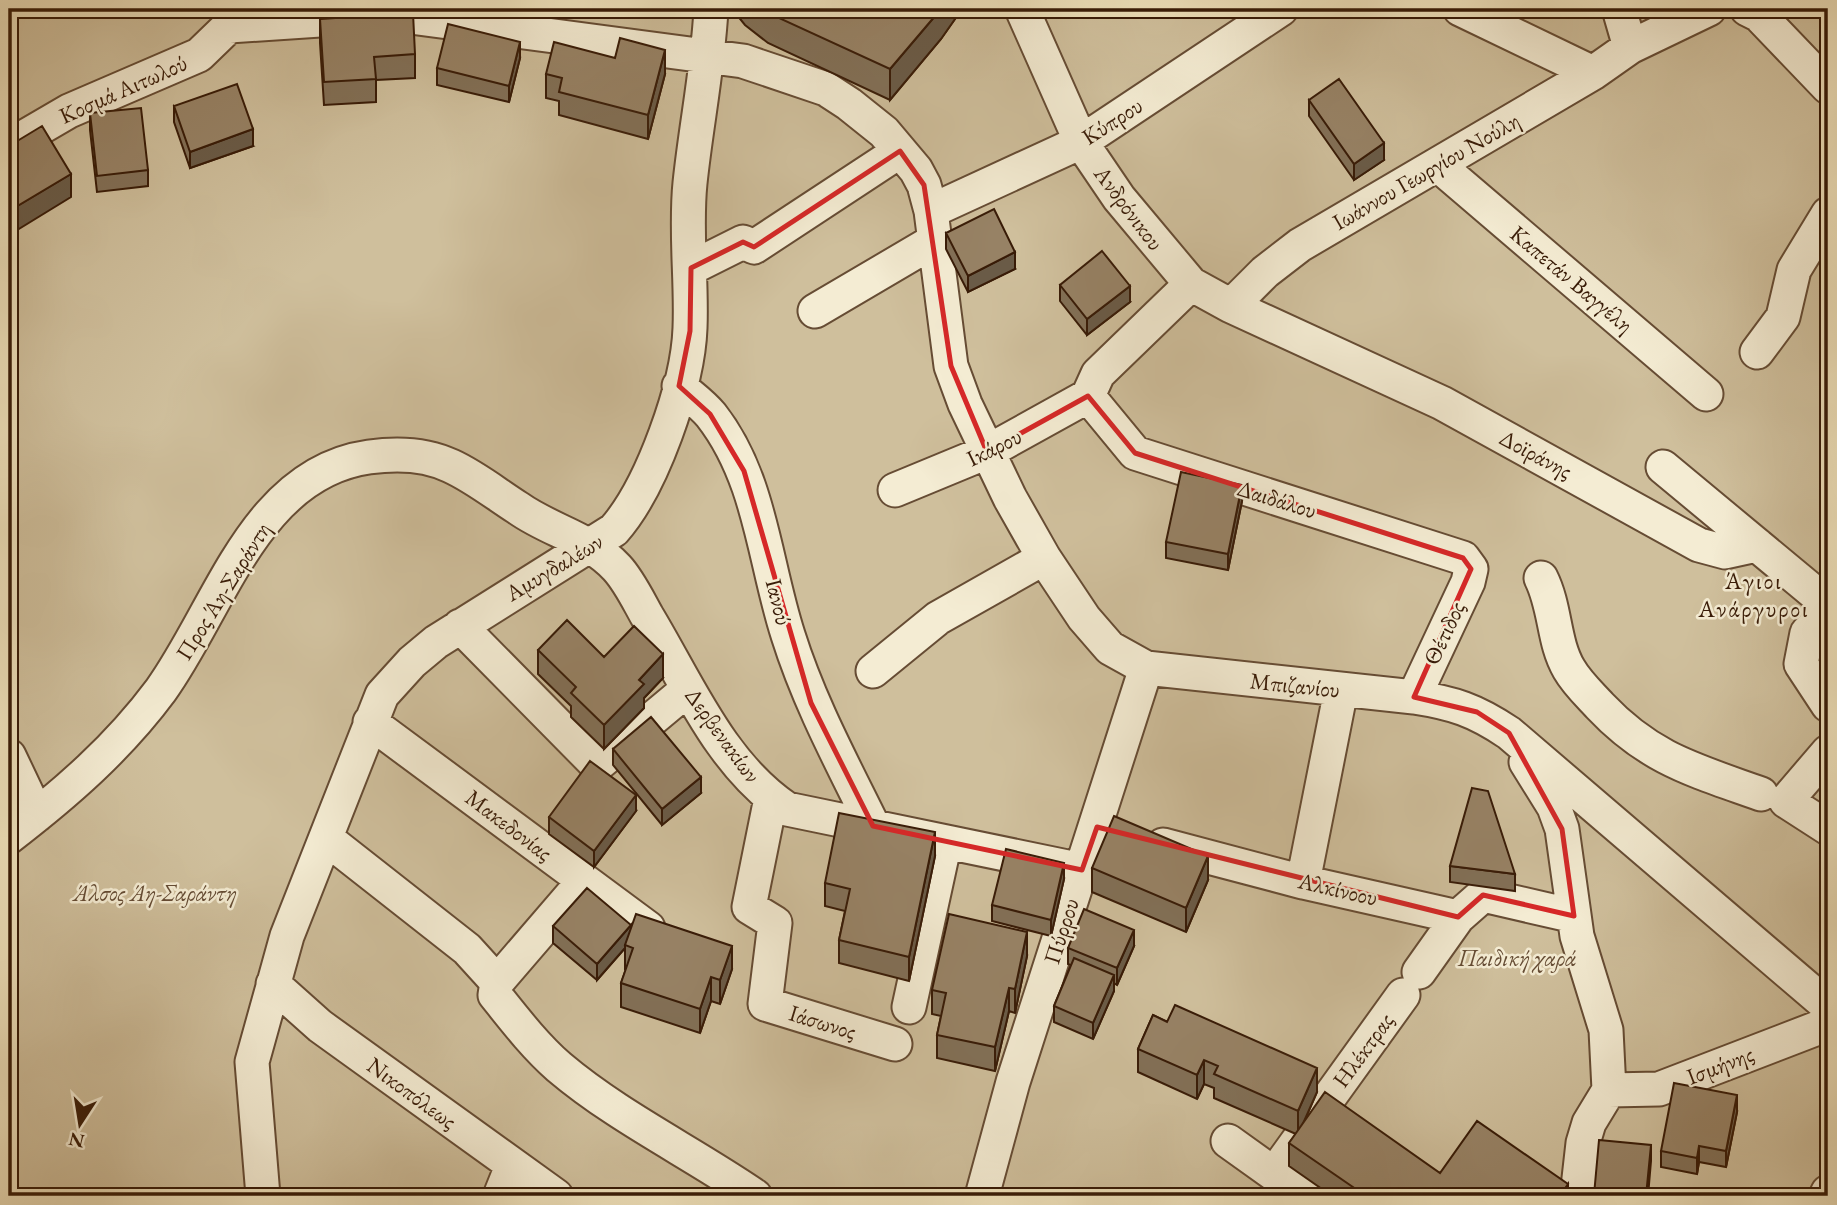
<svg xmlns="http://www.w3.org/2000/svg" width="1837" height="1205" font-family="'EB Garamond',serif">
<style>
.green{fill:#cfbf9c;stroke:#846d52;stroke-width:2}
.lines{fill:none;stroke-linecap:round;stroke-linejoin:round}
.minor-casing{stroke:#664c34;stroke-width:37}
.minor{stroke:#f4ecd3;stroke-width:33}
.wall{fill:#827057;stroke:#381b07;stroke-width:2}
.shaded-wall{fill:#6a5b47;stroke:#381b07;stroke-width:2}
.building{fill:#978265;stroke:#381b07;stroke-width:2}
.marked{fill:none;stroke:#d62828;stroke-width:5;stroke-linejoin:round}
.labels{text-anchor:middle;stroke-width:5;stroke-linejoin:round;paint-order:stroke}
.street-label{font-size:23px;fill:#381b07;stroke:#f4ecd3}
.park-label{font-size:23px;font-style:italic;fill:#654c34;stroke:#f4ecd3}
.neighbourhood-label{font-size:24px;letter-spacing:2px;fill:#381b07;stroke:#f4ecd3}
</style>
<rect width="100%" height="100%" fill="#eee1bb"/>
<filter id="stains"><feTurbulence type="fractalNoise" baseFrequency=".00286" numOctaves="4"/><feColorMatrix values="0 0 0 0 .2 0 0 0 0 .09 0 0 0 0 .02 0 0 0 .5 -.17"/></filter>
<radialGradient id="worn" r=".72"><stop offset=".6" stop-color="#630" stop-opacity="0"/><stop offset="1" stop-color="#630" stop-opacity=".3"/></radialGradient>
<path class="green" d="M 9,9 L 1828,9 L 1828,1196 L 9,1196 Z"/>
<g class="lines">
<defs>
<path id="minor" d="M 1022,9 L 1081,142 L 1119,198 L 1191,284 L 1231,306 L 1442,403 L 1699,545 L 1725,552 L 1757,545
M 1460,9 L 1593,73
M 1619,9 L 1630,47
M 1747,9 L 1759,15 L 1828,87
M 9,146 L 69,111 L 199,55 L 229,26 L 395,15 L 743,61 L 826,89 L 849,104 L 884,132 L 916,170 L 924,185 L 931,211 L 951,366 L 965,404 L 1010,498 L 1044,558 L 1084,618 L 1110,648 L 1146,668 L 1414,697 C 1453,703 1475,710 1509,733 L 1828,1006
M 1438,165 L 1706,394
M 931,211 L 1081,142 L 1281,9
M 691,268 L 743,242 L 754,247 L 900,151
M 1191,284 L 1098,374 L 1088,396 L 1135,453 L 1463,558 L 1471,569 L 1468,582 L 1414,697
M 1231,306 L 1265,272 L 1300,245 L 1593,73 L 1630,47 L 1709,9
M 815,311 L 934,241
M 1757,352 L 1783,317 L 1794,270 L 1828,214
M 679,386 C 689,395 702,404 711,415 C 761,479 764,561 788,635 C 809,702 842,763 873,826
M 1663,467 L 1828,604
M 895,490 L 987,452 L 1088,396
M 1541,578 C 1556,608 1553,642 1569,669 C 1577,683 1589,694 1600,706 C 1650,759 1694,770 1761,794
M 1828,612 L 1807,633 L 1801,664 L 1828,705
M 460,626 L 597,765 L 688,689
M 873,671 L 938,618 L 1044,558
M 370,722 L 648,928
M 1828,752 L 1786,801 L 1828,828
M 9,756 L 37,815
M 1526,762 L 1554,807 L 1562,829 L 1577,936 L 1606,1030 L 1609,1090 L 1589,1123 L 1583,1143 L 1577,1196
M 771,798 L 749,907 L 775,923 L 765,1004 L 895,1044
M 9,837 C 66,793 118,748 161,690 C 220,608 255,473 369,457 C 397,453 426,454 451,466 C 475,477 496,494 518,508 C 550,531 590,538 617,568 C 629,581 638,600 647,616 C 687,682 720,764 787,809 L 1082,870
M 327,839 L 467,949 L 497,982 L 495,995 C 515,1020 535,1046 559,1067 C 618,1117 691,1152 755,1196
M 1163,845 L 1303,882 L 1458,917 L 1483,895 L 1574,916
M 1303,882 L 1341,690
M 1419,972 L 1458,917
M 497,982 L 583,882
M 273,984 L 320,1026 L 556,1196
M 909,1007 L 945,842
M 1609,1090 L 1659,1089 L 1828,1024
M 1228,1141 L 1305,1196
M 1274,1174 L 1403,995
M 263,1196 L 252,1062 L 287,936 L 382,695 L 412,662 L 436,642 L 614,530 C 652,487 688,385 690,328 C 692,280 685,231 690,183 C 696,125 708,68 711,9
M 500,1196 L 512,1166
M 982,1196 L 1013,1082 L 1146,668
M 1826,1196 L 1828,1192"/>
</defs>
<use href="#minor" class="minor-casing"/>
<use href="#minor" class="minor"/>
</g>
<path class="wall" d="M 732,9 L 962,9 L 941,39 L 890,100 L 768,43 L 745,25 Z
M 320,19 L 415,54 L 415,78 L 376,80 L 376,102 L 324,105 L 320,43 Z
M 520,58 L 509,102 L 437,85 L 437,68 Z
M 546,74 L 665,74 L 648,139 L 559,115 L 559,101 L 546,98 Z
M 1309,100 L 1384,160 L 1354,180 L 1309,116 Z
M 174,106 L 253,146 L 190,168 L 174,122 Z
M 90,113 L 148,170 L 148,186 L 97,192 L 90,130 Z
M 946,233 L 1015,269 L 968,292 L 946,249 Z
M 1060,285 L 1130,302 L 1087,335 L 1060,301 Z
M 1242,501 L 1228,570 L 1166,558 L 1166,542 Z
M 538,650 L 604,657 L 663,678 L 644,698 L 644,708 L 604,749 L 571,717 L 571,706 L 538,674 Z
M 613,749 L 701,793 L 662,825 L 613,765 Z
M 636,811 L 594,867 L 549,834 L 549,817 Z
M 935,856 L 909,981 L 839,963 L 839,940 L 845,911 L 825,906 L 825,883 Z
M 1450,866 L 1515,874 L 1515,891 L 1450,882 Z
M 1092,868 L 1208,880 L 1186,932 L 1092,892 Z
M 1064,879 L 1051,936 L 992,921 L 992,905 Z
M 553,926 L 631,928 L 732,969 L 720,1004 L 711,1001 L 700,1033 L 621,1007 L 621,983 L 626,969 L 625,969 L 625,948 L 597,980 L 553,943 Z
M 1134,946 L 1117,985 L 1114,983 L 1114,991 L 1093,1039 L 1054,1022 L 1054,1006 L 1071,965 L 1068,964 L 1068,948 Z
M 1027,956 L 1015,1013 L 1009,1011 L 995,1071 L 937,1058 L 937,1035 L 941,1016 L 932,1014 L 932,990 Z
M 1153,1015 L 1317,1092 L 1304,1122 L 1440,1173 L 1568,1196 L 1332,1196 L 1289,1166 L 1289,1143 L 1296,1134 L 1214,1098 L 1214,1088 L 1204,1084 L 1197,1099 L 1138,1072 L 1138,1049 Z
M 1737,1112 L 1726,1167 L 1699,1162 L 1697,1174 L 1661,1167 L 1661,1151 Z"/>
<path class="shaded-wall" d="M 941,9 L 962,9 L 941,39 L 890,100 L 890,69 Z
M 520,42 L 520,58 L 509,102 L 509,86 Z
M 665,50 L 665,74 L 648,139 L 648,115 Z
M 253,129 L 253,146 L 190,168 L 190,152 Z
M 1384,143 L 1384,160 L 1354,180 L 1354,164 Z
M 71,174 L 71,197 L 9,235 L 9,211 Z
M 1015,252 L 1015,269 L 968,292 L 968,276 Z
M 1130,286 L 1130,302 L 1087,335 L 1087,319 Z
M 1242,485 L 1242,501 L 1228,570 L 1228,554 Z
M 663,654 L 663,678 L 644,698 L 644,708 L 604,749 L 604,725 L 639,680 Z
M 701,777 L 701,793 L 662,825 L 662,809 Z
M 636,795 L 636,811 L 594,867 L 594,851 Z
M 935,832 L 935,856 L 909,981 L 909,957 Z
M 1208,856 L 1208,880 L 1186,932 L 1186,908 Z
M 1064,863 L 1064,879 L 1051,936 L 1051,920 Z
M 631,925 L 631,941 L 625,945 L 625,948 L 597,980 L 597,964 Z
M 1134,930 L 1134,946 L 1117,985 L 1117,968 Z
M 1027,932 L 1027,956 L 1015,1013 L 1015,989 Z
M 732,946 L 732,969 L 720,1004 L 720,980 Z
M 1114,975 L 1114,991 L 1093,1039 L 1093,1023 Z
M 711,977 L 711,1001 L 700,1033 L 700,1009 Z
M 1009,988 L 1009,1011 L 995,1071 L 995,1047 Z
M 1204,1060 L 1204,1084 L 1197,1099 L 1197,1075 Z
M 1317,1068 L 1317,1092 L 1298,1135 L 1298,1111 Z
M 1737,1095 L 1737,1112 L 1726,1167 L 1726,1151 Z
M 1651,1145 L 1651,1161 L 1648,1196 L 1646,1196 Z
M 1699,1146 L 1699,1162 L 1697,1174 L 1697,1158 Z
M 1568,1184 L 1568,1196 L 1560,1196 Z"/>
<path class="building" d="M 763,9 L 941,9 L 890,69 L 768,13 Z
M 413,13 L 415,54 L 374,57 L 376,79 L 324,82 L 320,19 Z
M 448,24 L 520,42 L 509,86 L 437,68 Z
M 620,38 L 665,50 L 648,115 L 559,92 L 562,78 L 546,74 L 554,42 L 615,58 Z
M 1339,79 L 1384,143 L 1354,164 L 1309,100 Z
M 237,84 L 253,129 L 190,152 L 174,106 Z
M 141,108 L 148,170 L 97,176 L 90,113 Z
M 42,126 L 71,174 L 9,211 L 9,146 Z
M 994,209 L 1015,252 L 968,276 L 946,233 Z
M 1102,251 L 1130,286 L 1087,319 L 1060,285 Z
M 1181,472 L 1242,485 L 1228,554 L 1166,542 Z
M 567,620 L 604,657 L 634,626 L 663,654 L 639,680 L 644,684 L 604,725 L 571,693 L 576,687 L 538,650 Z
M 651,717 L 701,777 L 662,809 L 613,749 Z
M 590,761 L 636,795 L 594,851 L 549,817 Z
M 1472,788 L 1488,791 L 1515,874 L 1450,866 Z
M 839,813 L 935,832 L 909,957 L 839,940 L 850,889 L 825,883 Z
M 1114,816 L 1208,856 L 1186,908 L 1092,868 Z
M 1006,849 L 1064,863 L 1051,920 L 992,905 Z
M 587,888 L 631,925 L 597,964 L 553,926 Z
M 1084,909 L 1134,930 L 1117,968 L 1068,948 Z
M 636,914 L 732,946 L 720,980 L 711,977 L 700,1009 L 621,983 L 633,948 L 625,945 Z
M 949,914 L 1027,932 L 1015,989 L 1009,988 L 995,1047 L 937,1035 L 946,993 L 932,990 Z
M 1074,958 L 1114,975 L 1093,1023 L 1054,1006 Z
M 1175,1005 L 1317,1068 L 1298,1111 L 1214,1074 L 1218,1066 L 1204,1060 L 1197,1075 L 1138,1049 L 1153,1015 L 1167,1022 Z
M 1674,1083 L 1737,1095 L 1726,1151 L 1699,1146 L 1697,1158 L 1661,1151 Z
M 1325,1092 L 1440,1173 L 1477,1121 L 1568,1184 L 1560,1196 L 1366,1196 L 1289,1143 Z
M 1599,1140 L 1651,1145 L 1646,1196 L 1594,1195 Z"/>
<path class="marked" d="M 900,151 L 924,185 L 951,366 L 987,452 L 1088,396 L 1135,453 L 1463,558 L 1471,569 L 1414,697 L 1477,712 L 1509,733 L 1562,829 L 1574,916 L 1483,895 L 1458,917 L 1097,827 L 1082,870 L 873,826 L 811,703 L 744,471 L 710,414 L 679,386 L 690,331 L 691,268 L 743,242 L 754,247 Z"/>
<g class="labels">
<g class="street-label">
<text transform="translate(123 89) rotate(-24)" y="8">Κοσμά Αιτωλού</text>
<text transform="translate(1112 121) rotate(-33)" y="8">Κύπρου</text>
<text transform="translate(1426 171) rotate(-30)" y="8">Ιωάννου Γεωργίου Νούλη</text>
<text transform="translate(1129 208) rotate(53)" y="8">Ανδρόνικου</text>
<text transform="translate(1572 279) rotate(40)" y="8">Καπετάν Βαγγέλη</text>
<text transform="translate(994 447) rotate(-26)" y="8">Ικάρου</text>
<text transform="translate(1536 454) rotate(28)" y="8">Δοϊράνης</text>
<text transform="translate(1277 499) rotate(17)" y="8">Δαιδάλου</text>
<text transform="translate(554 567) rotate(-31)" y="8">Αμυγδαλέων</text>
<text transform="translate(223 591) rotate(-58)" y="8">Προς Άη-Σαράντη</text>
<text transform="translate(779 602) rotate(76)" y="8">Ιανού</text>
<text transform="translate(1444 633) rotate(-65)" y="8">Θέτιδος</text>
<text transform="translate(1295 685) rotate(6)" y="8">Μπιζανίου</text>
<text transform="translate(723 735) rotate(54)" y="8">Δερβενακίων</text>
<text transform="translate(509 825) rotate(37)" y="8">Μακεδονίας</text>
<text transform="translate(1338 889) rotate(13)" y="8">Αλκίνοου</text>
<text transform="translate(1061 931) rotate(-72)" y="8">Πύρρου</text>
<text transform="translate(823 1022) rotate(17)" y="8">Ιάσωνος</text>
<text transform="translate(1363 1050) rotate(-54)" y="8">Ηλέκτρας</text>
<text transform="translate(1720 1065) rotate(-21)" y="8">Ισμήνης</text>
<text transform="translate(412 1093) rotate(36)" y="8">Νικοπόλεως</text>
</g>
<g class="park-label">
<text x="155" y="901">Άλσος Άη-Σαράντη</text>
<text x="1517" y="966">Παιδική χαρά</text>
</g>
<g class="neighbourhood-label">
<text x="1754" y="589">Άγιοι<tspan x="1754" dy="28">Ανάργυροι</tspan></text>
</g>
</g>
<rect width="1837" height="1205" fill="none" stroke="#eee1bb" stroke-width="35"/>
<rect x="10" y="10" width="1816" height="1184" fill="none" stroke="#381b07" stroke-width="3.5"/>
<rect x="18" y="18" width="1802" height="1170" fill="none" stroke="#381b07" stroke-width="2"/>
<g transform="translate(80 1124) rotate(192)" stroke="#f4ecd3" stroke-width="5" paint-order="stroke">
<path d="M0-5L12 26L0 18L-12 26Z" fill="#381b07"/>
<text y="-10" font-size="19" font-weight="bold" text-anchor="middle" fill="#381b07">N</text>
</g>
<rect width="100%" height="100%" filter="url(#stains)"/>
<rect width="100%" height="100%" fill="url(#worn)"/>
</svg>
